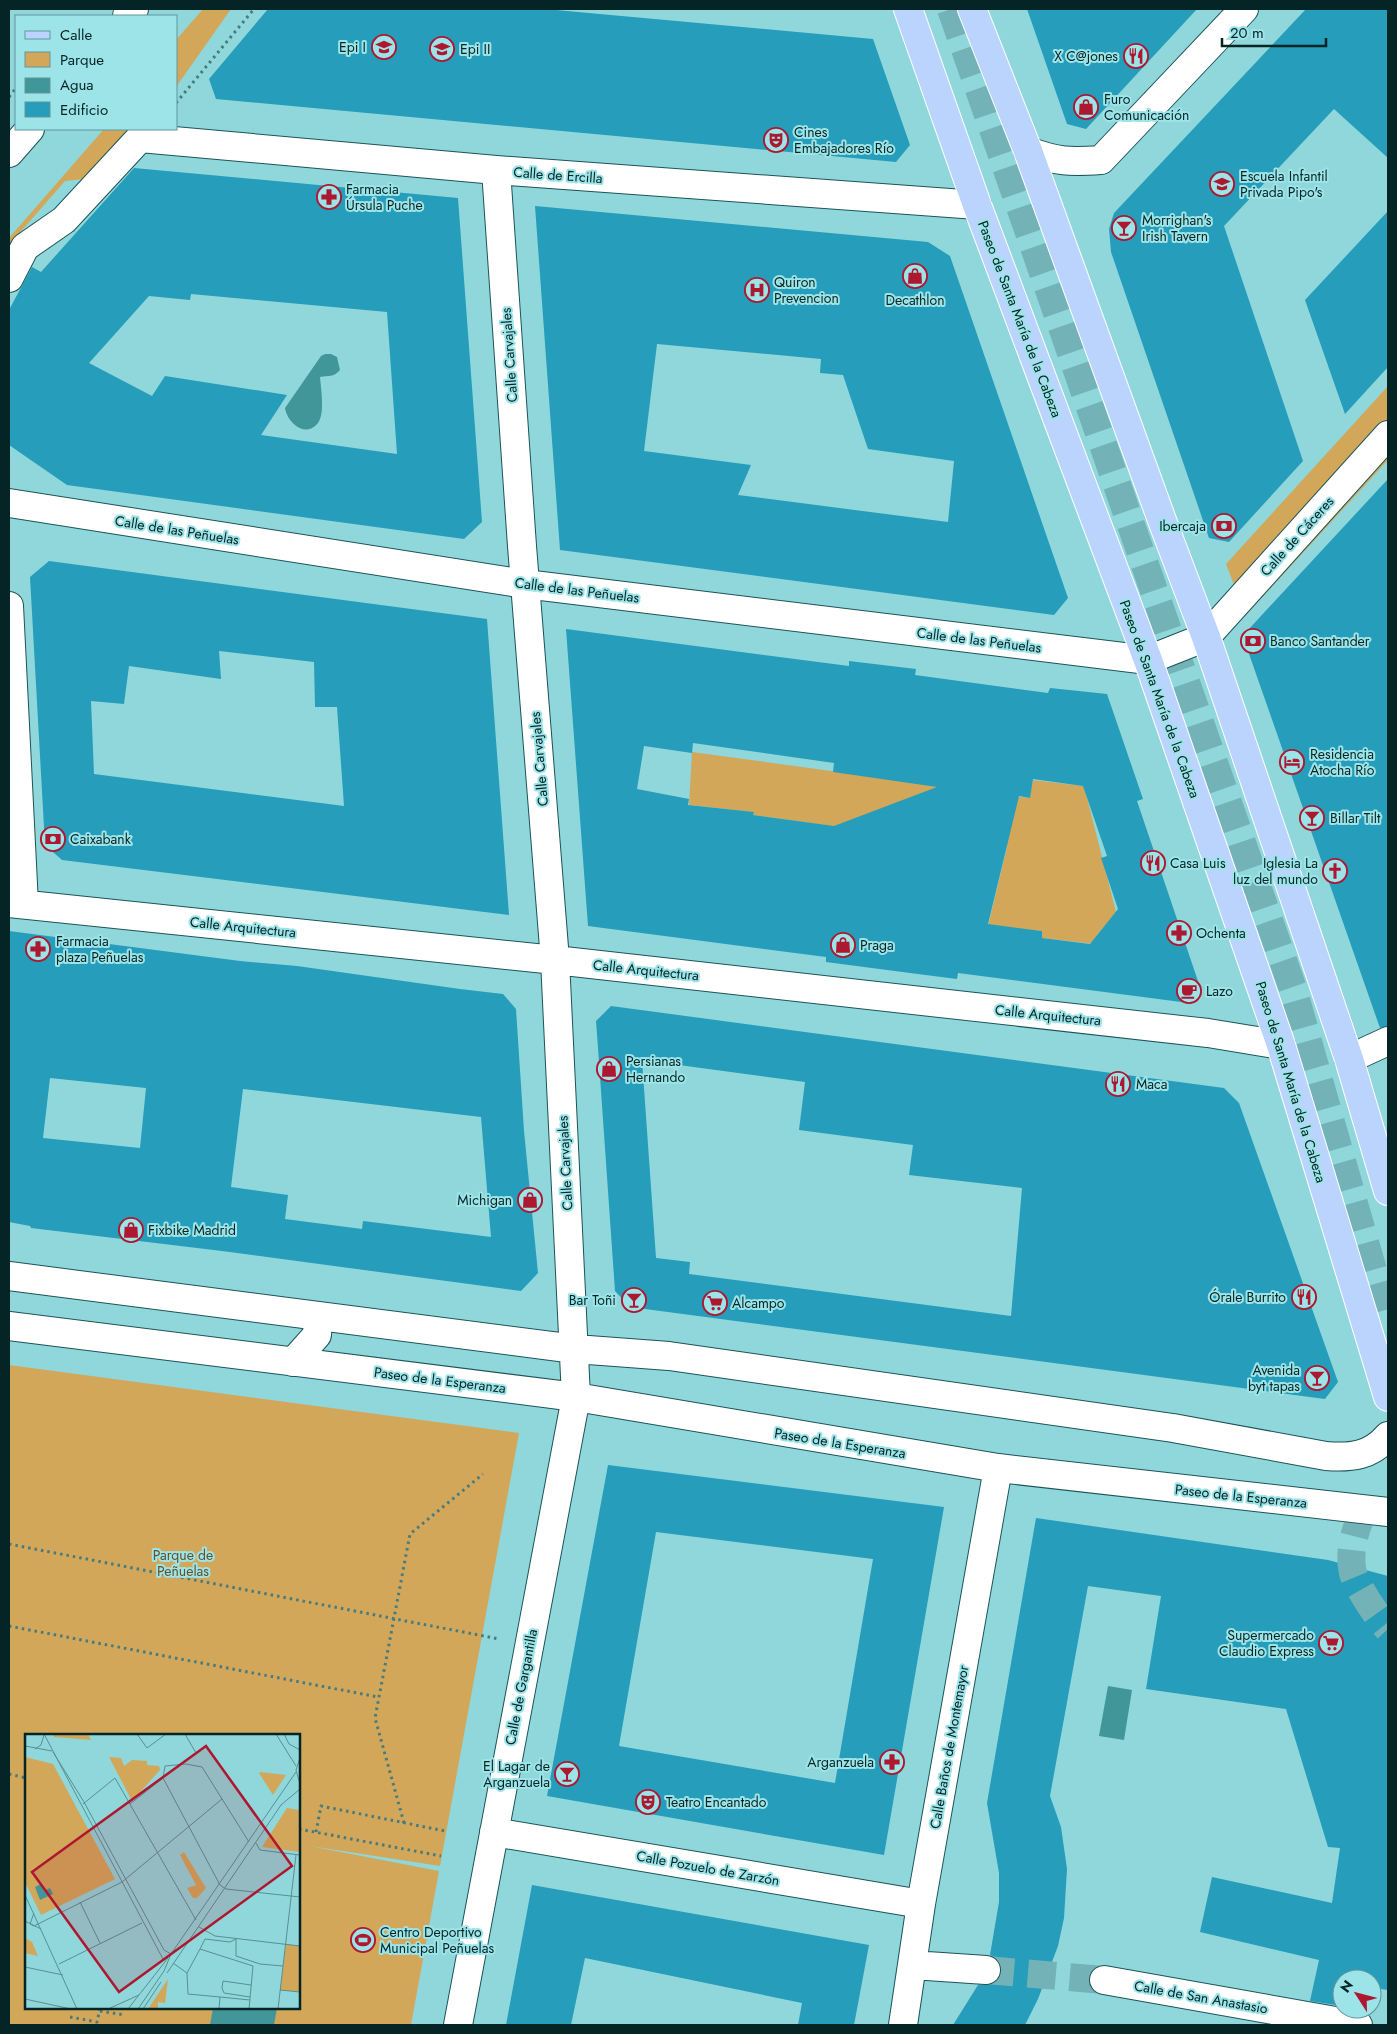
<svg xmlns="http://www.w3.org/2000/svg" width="1397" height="2034" font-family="Jost,sans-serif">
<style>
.green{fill:#d2a75a;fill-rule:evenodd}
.water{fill:#41969a}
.building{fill:#259dbb;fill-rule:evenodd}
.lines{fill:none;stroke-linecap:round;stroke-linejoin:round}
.minor-tunnel{stroke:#73b3b7;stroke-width:28;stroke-dasharray:28 14;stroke-linecap:butt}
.major-tunnel{stroke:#73b3b7;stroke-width:28;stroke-dasharray:28 14;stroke-linecap:butt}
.minor-casing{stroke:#1c5457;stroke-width:30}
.major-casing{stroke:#fff;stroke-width:30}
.path{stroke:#487b7d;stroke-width:3;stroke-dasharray:2.5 4;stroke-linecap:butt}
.minor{stroke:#fff;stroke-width:28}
.major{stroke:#bbd4fd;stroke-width:28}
.labels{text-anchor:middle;stroke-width:4;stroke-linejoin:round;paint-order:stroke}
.poi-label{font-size:14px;fill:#052425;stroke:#9ce4e8;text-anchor:start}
.street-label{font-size:14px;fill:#052425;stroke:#9ce4e8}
.park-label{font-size:14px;fill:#664e25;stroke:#9ce4e8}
.inset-road{fill:none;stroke:#588f92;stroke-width:1}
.view{fill:#ad1830;fill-opacity:0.15;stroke:#ad1830;stroke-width:2.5}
.inset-edge{fill:none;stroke:#052425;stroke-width:2.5}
</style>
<rect width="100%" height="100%" fill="#8fd7db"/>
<path class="green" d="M 203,9 L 231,9 L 176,87 L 176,40 Z
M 104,129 L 129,129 L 84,179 L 65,181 L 9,245 L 9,238 Z
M 1388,386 L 1388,460 L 1246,615 L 1226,564 Z
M 692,752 L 1029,798 L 1033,780 L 1084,786 L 1116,912 L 1097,935 L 1095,944 L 1042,938 L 1042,931 L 1024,929 L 987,930 L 1007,847 L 841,823 L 839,827 L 753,815 L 753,812 L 689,805 Z
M 9,1365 L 519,1433 L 440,1866 L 310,1846 L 439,1871 L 411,2025 L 9,2025 ZM 26,1735 L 299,1735 L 299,2008 L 26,2008 Z"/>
<path class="water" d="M 325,354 L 331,354 L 337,357 L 340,370 C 333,378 329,375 320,377 C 321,388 325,414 318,423 C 305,439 287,422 285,408 L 321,356 Z
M 1108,1686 L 1132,1690 L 1124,1740 L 1099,1736 Z
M 213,2008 L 277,2008 L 274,2025 L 210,2025 Z"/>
<path class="building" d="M 268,9 L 545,9 L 873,39 L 910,145 L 896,162 L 216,99 L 209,79 Z
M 1027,9 L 1197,9 L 1086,129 L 1067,124 Z
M 1306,9 L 1388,9 L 1388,158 L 1334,109 L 1224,226 L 1303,461 L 1229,542 L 1209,538 L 1111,252 L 1109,229 L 1114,213 Z
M 134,168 L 458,198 L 482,522 L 464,539 L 67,485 L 9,445 L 9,310 L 32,267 L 41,272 ZM 191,294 L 387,312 L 397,454 L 261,435 L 287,395 L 165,376 L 152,396 L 89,363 L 149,296 L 190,300 Z
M 535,206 L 928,242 L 950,256 L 1068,598 L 1054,615 L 560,550 ZM 657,344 L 821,359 L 820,373 L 843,375 L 868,449 L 954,461 L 948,522 L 738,495 L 751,465 L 644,451 Z
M 1388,211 L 1388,367 L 1345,414 L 1305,300 Z
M 1388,479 L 1388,1026 L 1380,1028 L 1248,651 L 1248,630 Z
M 49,561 L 487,619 L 509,915 L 62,860 L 45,845 L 30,577 ZM 219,651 L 314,662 L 315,707 L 337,707 L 344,806 L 94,774 L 91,701 L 124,704 L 129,666 L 221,679 Z
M 566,629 L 849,666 L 849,661 L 916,669 L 915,675 L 1048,693 L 1050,688 L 1107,694 L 1143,799 L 1137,801 L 1200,987 L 1189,1003 L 958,973 L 957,979 L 910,973 L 826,962 L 826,957 L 588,926 ZM 693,743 L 834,763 L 833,772 L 937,787 L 834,826 L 753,815 L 754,812 L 688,805 L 689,799 L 637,789 L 644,746 L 692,753 ZM 1033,779 L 1083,786 L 1107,856 L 1101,858 L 1118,909 L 1090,944 L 1042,938 L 1042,931 L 988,924 L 1019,796 L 1030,798 Z
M 9,931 L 240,961 L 297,966 L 460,989 L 503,994 L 516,1009 L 524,1131 L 538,1273 L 521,1291 L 222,1251 L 31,1228 L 30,1226 L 9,1222 ZM 50,1078 L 146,1088 L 140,1148 L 43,1138 ZM 243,1089 L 481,1117 L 491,1237 L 363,1221 L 362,1229 L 285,1219 L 288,1195 L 231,1187 Z
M 611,1006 L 1224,1088 L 1239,1103 L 1338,1382 L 1325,1399 L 630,1307 L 615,1291 L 598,1048 L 596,1021 ZM 642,1060 L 805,1082 L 799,1130 L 913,1145 L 909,1175 L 1022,1188 L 1011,1316 L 689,1274 L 690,1262 L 656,1258 Z
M 608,1465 L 944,1507 L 884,1855 L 547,1796 ZM 656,1532 L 873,1559 L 835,1783 L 619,1746 Z
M 1036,1518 L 1328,1560 L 1388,1576 L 1388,1990 L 1381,1989 L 1378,2003 L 1372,2002 L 1372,1979 L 1342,1979 L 1342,2006 L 1310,2001 L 1319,1960 L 1200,1932 L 1212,1877 L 1332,1903 L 1340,1848 L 1328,1847 L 1286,1709 L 1146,1689 L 1161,1596 L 1088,1586 L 1050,1796 L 1061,1827 L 1067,1869 L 1064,1918 L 1058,1946 L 1038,1999 L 1025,2025 L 953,2025 L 978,1985 L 993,1984 L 999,1979 L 1001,1972 L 1000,1963 L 995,1957 L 990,1955 L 999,1902 L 999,1873 L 987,1803 Z
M 532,1885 L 869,1945 L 854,2025 L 798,2025 L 802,2003 L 585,1958 L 571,2025 L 506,2025 Z"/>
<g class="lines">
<path class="minor-tunnel" d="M 1364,1510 C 1355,1529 1348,1552 1353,1573 C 1357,1587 1378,1618 1388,1629
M 986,1970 L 1104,1980"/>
<path class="major-tunnel" d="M 951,9 L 1293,989 L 1388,1323"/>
<defs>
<path id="minor" d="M 127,16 L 134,9
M 1028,151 C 1058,162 1069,162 1101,160 L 1244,9
M 9,153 L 30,129
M 9,278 L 25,247 L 64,220 L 140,138 L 496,170 L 977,205
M 9,503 L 525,584 L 1148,660 L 1206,637 L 1388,435
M 9,606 L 24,904
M 9,903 L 555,960 L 1208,1033 L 1281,1045
M 1349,1059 L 1388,1041
M 9,1276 L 575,1349 L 669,1356 L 1173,1428 L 1326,1456 C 1351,1458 1371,1456 1388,1436
M 9,1326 L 576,1397 L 998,1468 L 1388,1512
M 293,1362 L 317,1335 L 318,1316
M 494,1832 L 921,1904
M 912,1965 L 986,1970
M 1104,1980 L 1358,2025
M 458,2025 L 576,1397 L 555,960 L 522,546 L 496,170
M 903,2025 L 921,1904 L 998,1468"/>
<path id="major" d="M 908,9 L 977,205 L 1148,660 L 1281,1045 L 1388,1397
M 972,9 L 1028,151 L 1163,523 L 1206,637 L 1349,1059 L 1388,1191"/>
</defs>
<use href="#minor" class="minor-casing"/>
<use href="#major" class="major-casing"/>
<path class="path" d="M 9,97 L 16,88
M 176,103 L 254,9
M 9,1544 L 499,1639
M 9,1626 L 378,1697
M 9,1774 L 26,1778
M 404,1823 L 375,1718 L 410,1534 L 483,1474
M 299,1829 L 441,1856
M 316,1832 L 321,1806 L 445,1831
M 100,2011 L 125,2015
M 70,2017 L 97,2022 L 100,2008"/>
<use href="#minor" class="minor"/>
<use href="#major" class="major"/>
</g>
<defs>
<symbol id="school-ring" viewBox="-11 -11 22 22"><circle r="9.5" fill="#9ce4e8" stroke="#ad1830" stroke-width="1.5"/><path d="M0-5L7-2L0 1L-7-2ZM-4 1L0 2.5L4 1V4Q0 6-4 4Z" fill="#ad1830"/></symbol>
<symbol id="restaurant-ring" viewBox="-11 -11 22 22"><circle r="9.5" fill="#9ce4e8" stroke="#ad1830" stroke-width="1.5"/><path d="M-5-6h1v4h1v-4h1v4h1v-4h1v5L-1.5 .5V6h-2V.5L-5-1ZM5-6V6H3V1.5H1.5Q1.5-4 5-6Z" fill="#ad1830"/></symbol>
<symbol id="shop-ring" viewBox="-11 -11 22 22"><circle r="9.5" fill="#9ce4e8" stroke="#ad1830" stroke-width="1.5"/><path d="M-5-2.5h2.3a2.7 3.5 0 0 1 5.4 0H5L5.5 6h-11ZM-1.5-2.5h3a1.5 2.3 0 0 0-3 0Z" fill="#ad1830"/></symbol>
<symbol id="theatre-ring" viewBox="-11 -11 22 22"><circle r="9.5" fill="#9ce4e8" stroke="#ad1830" stroke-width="1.5"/><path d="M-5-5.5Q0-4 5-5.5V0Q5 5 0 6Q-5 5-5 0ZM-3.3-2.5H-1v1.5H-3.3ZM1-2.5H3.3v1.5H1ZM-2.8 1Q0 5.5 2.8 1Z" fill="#ad1830"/></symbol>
<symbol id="pharmacy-ring" viewBox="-11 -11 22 22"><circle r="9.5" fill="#9ce4e8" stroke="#ad1830" stroke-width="1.5"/><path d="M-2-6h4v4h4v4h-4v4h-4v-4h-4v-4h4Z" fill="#ad1830"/></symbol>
<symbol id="bar-ring" viewBox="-11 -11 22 22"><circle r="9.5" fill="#9ce4e8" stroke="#ad1830" stroke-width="1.5"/><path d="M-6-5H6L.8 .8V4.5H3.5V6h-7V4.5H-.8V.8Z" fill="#ad1830"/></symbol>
<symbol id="hospital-ring" viewBox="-11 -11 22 22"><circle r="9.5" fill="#9ce4e8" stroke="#ad1830" stroke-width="1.5"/><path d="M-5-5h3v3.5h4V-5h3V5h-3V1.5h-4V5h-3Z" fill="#ad1830"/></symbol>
<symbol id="bank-ring" viewBox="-11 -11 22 22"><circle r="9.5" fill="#9ce4e8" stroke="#ad1830" stroke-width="1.5"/><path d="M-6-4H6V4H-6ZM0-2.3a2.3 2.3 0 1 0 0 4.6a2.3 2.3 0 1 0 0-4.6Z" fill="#ad1830"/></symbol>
<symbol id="hotel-ring" viewBox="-11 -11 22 22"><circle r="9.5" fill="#9ce4e8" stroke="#ad1830" stroke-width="1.5"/><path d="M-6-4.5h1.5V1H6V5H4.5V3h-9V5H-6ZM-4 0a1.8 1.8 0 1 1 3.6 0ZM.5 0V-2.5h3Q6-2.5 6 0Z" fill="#ad1830"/></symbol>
<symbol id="church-ring" viewBox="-11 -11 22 22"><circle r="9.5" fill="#9ce4e8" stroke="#ad1830" stroke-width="1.5"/><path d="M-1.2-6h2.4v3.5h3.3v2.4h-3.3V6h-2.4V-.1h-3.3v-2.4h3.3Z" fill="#ad1830"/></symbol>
<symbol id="cafe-ring" viewBox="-11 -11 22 22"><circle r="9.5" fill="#9ce4e8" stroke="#ad1830" stroke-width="1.5"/><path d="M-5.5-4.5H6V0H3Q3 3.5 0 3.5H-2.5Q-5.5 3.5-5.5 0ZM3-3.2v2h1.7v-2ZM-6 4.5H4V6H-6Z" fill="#ad1830"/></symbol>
<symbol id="supermarket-ring" viewBox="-11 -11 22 22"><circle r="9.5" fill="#9ce4e8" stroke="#ad1830" stroke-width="1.5"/><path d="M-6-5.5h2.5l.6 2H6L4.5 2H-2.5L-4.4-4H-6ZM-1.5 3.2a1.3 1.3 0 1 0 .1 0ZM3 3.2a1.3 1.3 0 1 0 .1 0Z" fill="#ad1830"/></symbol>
<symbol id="stadium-ring" viewBox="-11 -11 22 22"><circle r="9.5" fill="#9ce4e8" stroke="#ad1830" stroke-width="1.5"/><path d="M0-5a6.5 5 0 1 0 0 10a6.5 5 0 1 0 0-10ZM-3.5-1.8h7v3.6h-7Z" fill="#ad1830"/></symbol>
</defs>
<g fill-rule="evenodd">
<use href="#school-ring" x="370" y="33" width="28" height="28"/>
<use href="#school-ring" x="428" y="35" width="28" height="28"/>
<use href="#restaurant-ring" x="1122" y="42" width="28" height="28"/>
<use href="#shop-ring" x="1072" y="93" width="28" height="28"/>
<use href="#theatre-ring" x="762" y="126" width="28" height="28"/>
<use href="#school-ring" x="1208" y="170" width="28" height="28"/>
<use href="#pharmacy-ring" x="315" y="183" width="28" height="28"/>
<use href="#bar-ring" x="1110" y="214" width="28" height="28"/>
<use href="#shop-ring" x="901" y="262" width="28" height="28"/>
<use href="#hospital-ring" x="743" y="276" width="28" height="28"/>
<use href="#bank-ring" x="1210" y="512" width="28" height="28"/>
<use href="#bank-ring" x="1239" y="627" width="28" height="28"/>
<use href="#hotel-ring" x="1278" y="748" width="28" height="28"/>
<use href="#bar-ring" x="1298" y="804" width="28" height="28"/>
<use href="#bank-ring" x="39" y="825" width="28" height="28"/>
<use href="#restaurant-ring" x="1139" y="849" width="28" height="28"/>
<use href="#church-ring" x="1321" y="857" width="28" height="28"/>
<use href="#pharmacy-ring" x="1165" y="919" width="28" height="28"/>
<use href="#shop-ring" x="829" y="931" width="28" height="28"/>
<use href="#pharmacy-ring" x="24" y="935" width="28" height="28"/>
<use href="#cafe-ring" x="1175" y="977" width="28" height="28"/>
<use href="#shop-ring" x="595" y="1055" width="28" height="28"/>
<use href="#restaurant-ring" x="1104" y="1070" width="28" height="28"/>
<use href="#shop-ring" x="516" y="1186" width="28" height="28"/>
<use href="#shop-ring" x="117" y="1216" width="28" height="28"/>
<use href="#restaurant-ring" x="1290" y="1283" width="28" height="28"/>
<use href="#bar-ring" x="620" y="1286" width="28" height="28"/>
<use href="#supermarket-ring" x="701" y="1289" width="28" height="28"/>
<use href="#bar-ring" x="1303" y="1364" width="28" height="28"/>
<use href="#supermarket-ring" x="1317" y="1629" width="28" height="28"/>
<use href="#pharmacy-ring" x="878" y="1748" width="28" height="28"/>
<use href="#bar-ring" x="553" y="1760" width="28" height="28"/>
<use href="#theatre-ring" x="634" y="1788" width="28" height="28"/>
<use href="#stadium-ring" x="349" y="1926" width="28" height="28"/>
</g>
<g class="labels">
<g class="poi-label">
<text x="366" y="52" text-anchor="end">Epi I</text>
<text x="460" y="54">Epi II</text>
<text x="1118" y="61" text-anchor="end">X C@jones</text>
<text x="1104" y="104">Furo<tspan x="1104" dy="16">Comunicación</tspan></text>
<text x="794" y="137">Cines<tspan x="794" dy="16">Embajadores Río</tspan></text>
<text x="1240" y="181">Escuela Infantil<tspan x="1240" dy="16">Privada Pipo's</tspan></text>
<text x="346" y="194">Farmacia<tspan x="346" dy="16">Úrsula Puche</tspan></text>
<text x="1142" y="225">Morrighan's<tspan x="1142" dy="16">Irish Tavern</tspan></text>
<text x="774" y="287">Quiron<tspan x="774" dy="16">Prevencion</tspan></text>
<text x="915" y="305" text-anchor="middle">Decathlon</text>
<text x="1206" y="531" text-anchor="end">Ibercaja</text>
<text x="1270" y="646">Banco Santander</text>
<text x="1310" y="759">Residencia<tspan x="1310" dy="16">Atocha Río</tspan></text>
<text x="1330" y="823">Billar Tilt</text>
<text x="70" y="844">Caixabank</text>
<text x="1170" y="868">Casa Luis</text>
<text x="1318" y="868" text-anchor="end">Iglesia La<tspan x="1318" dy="16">luz del mundo</tspan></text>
<text x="1196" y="938">Ochenta</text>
<text x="56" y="946">Farmacia<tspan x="56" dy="16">plaza Peñuelas</tspan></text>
<text x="860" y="950">Praga</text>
<text x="1206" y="996">Lazo</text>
<text x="626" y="1066">Persianas<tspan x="626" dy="16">Hernando</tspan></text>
<text x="1136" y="1089">Maca</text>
<text x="512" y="1205" text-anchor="end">Michigan</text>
<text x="148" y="1235">Fixbike Madrid</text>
<text x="1286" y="1302" text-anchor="end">Órale Burrito</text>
<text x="616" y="1305" text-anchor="end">Bar Toñi</text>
<text x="732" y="1308">Alcampo</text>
<text x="1300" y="1375" text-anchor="end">Avenida<tspan x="1300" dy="16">byt tapas</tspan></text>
<text x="1314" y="1640" text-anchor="end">Supermercado<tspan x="1314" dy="16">Claudio Express</tspan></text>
<text x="874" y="1767" text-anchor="end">Arganzuela</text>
<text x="550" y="1771" text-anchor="end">El Lagar de<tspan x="550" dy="16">Arganzuela</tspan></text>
<text x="666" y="1807">Teatro Encantado</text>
<text x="380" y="1937">Centro Deportivo<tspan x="380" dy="16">Municipal Peñuelas</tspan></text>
</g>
<g class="street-label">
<text transform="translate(558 175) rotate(4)" y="5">Calle de Ercilla</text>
<text transform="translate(1020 319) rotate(69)" y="5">Paseo de Santa María de la Cabeza</text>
<text transform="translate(509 355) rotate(-94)" y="5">Calle Carvajales</text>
<text transform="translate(177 530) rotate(9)" y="5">Calle de las Peñuelas</text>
<text transform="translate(1297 536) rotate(-48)" y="5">Calle de Cáceres</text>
<text transform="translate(577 590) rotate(7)" y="5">Calle de las Peñuelas</text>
<text transform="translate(979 640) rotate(7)" y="5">Calle de las Peñuelas</text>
<text transform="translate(1160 699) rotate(70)" y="5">Paseo de Santa María de la Cabeza</text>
<text transform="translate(539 759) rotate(-95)" y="5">Calle Carvajales</text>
<text transform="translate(243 927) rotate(6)" y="5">Calle Arquitectura</text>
<text transform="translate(646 970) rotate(6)" y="5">Calle Arquitectura</text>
<text transform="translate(1048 1015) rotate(6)" y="5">Calle Arquitectura</text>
<text transform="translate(1291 1082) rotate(73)" y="5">Paseo de Santa María de la Cabeza</text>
<text transform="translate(565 1163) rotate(-93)" y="5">Calle Carvajales</text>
<text transform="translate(440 1380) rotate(7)" y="5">Paseo de la Esperanza</text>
<text transform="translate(840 1443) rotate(9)" y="5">Paseo de la Esperanza</text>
<text transform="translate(1241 1496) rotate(6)" y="5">Paseo de la Esperanza</text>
<text transform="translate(521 1687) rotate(-79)" y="5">Calle de Gargantilla</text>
<text transform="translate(949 1747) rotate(-80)" y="5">Calle Baños de Montemayor</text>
<text transform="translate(708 1868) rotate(10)" y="5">Calle Pozuelo de Zarzón</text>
<text transform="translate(1201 1997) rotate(10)" y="5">Calle de San Anastasio</text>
</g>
<g class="park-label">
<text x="183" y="1560">Parque de<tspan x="183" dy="16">Peñuelas</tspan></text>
</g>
</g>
<g transform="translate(25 1734)">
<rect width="275" height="275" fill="#8fd7db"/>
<path d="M 28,0 L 63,0 L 66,6 L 29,3 ZM 0,23 L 28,30 L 90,145 L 16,181 L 0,148 ZM 84,23 L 96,24 L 99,32 L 107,26 L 122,27 L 122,31 L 134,32 L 135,36 L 107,67 ZM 234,39 L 235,38 L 261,41 L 248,61 ZM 262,74 L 275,76 L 275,118 L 237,113 ZM 159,118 L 181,154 L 172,164 L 168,164 L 162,154 L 171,151 L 155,121 ZM 0,204 L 7,208 L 13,222 L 0,219 ZM 261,210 L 275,212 L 275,258 L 255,256 ZM 143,245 L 140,269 L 133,268 L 133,275 L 123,275 Z" fill="#d2a75a"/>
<path d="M 16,150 L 19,157 L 25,154 L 28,160 L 15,166 L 10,153 Z" fill="#41969a"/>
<path class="inset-road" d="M 19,0 L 139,227M 112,0 L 122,14 L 141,0M 160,0 L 171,19M 251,0 L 271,32M 259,0 L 264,10 L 275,16M 0,12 L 27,17M 10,15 L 16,11 L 19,1M 28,18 L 59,68 L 139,216 L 146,220M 275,24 L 271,36 L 275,50M 58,70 L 90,44 L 171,186M 105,70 L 138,44M 224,108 L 177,33 L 161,30 L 140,32 L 138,44 L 195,151 L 201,155 L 275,163M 231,109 L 235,116 L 275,121M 0,161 L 52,275M 55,168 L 75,209M 9,179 L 5,190 L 9,192 L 97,148 L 197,65M 0,187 L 16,195M 174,193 L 190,202 L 275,212M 175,215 L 180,205 L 205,208 L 211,205 L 211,222 L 235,230 L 258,232M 148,229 L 162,239M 34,230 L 117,189M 0,233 L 38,241M 142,239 L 256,71 L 275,55M 255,256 L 275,258M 195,263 L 225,266M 225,263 L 199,259 L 197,254 L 198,247 L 226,251M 0,265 L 46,275M 83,275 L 114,261M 103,275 L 143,224M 113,275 L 139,237 L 146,220 L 271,38M 118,275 L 136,248M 194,275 L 195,263 L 163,260 L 162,239 L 175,215 L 228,232 L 224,275M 253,275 L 271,121"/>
<path class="view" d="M 181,12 L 267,132 L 94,258 L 7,138 Z"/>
<rect width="275" height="275" class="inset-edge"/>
</g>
<rect width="1397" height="2034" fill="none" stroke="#052425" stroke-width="20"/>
<rect x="15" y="15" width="162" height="115" fill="#9ce4e8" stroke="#60979a"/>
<rect x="25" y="31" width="25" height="8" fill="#bbd4fd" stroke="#60979a"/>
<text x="60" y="40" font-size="15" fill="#052425">Calle</text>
<rect x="25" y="52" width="25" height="15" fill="#d2a75a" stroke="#60979a"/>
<text x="60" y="65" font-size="15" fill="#052425">Parque</text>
<rect x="25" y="78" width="25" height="15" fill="#41969a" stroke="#60979a"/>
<text x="60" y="90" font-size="15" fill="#052425">Agua</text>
<rect x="25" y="102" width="25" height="15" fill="#259dbb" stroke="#60979a"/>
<text x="60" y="115" font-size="15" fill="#052425">Edificio</text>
<g transform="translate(1357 1994) rotate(306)"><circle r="24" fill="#9ce4e8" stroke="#60979a"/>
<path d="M0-4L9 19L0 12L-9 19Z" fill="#ad1830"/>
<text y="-8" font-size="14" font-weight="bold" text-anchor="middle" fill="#052425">N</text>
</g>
<path d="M1222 38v8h104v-8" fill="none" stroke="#052425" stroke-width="2.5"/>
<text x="1230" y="38" font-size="15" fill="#052425" stroke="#9ce4e8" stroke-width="4" paint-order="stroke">20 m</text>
</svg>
